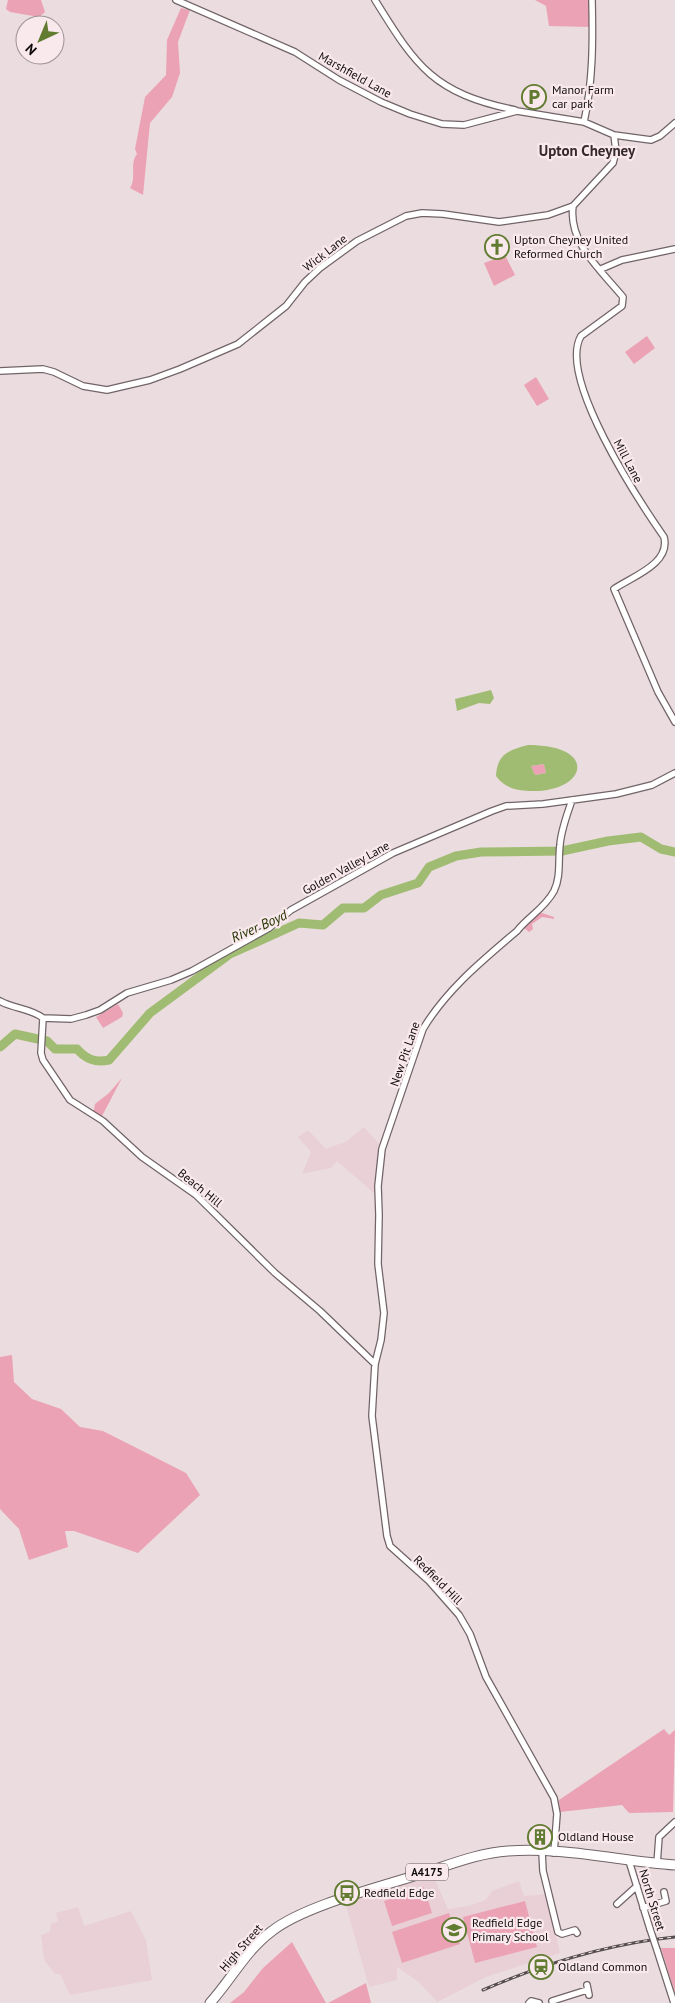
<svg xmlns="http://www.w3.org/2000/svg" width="675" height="2003" font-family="'PT Sans',sans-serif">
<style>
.built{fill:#e8d0d6}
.green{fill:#eba2b5}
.water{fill:#a0bc72;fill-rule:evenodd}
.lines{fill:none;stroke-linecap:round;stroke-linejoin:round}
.river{stroke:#a0bc72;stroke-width:9}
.street-casing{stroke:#716467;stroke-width:8}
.primary-casing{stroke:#716467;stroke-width:11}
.street{stroke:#fff;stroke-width:5.5}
.primary{stroke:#fff;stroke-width:9}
.rail-casing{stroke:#554d4e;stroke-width:3}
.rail{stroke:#f9e9ed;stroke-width:1;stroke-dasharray:4;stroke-linecap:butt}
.street-bridge-casing{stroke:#716467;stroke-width:8;stroke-linecap:butt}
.street-bridge{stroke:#fff;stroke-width:5.5}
.labels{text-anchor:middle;stroke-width:4.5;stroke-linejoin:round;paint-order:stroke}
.shield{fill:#f9e9ed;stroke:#574e50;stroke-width:1}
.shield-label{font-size:11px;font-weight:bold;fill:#110c0d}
.street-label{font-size:12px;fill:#110c0d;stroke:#f9e9ed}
.poi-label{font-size:12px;fill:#110c0d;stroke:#f9e9ed;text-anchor:start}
.water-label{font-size:14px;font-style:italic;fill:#253600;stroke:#f9e9ed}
.quarter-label{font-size:15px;font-weight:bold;fill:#362a2d;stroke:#f9e9ed}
</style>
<rect width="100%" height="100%" fill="#ebdcdf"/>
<path class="built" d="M 364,1127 L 381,1146 L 376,1195 L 337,1161 L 331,1168 L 302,1174 L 311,1152 L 298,1137 L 308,1130 L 326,1149 L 347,1141 Z
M 433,1876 L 448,1909 L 468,1906 L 486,1900 L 492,1891 L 519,1881 L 524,1896 L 547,1894 L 560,1953 L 486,1977 L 437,2002 L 420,1983 L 397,1967 L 397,1980 L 369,1987 L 345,1902 Z
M 78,1907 L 84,1926 L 131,1911 L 146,1940 L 152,1980 L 70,1995 L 60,1974 L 55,1974 L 44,1960 L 41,1935 L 50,1932 L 51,1923 L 58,1922 L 56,1913 Z"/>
<path class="green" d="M 8,0 L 41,0 L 45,12 L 39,17 L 10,12 L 6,9 Z
M 535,0 L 591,0 L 590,27 L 549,26 L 546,6 Z
M 181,8 L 190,10 L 178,42 L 180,73 L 172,97 L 150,123 L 143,195 L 130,188 C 137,178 129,164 137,154 L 135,149 L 145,97 L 166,75 L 167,40 Z
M 503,251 L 515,275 L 494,286 L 484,263 L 495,259 Z
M 647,336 L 655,348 L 634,364 L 625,352 Z
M 536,377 L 549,399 L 537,406 L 524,385 Z
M 544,764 L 546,773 L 535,775 L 531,766 Z
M 539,912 L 554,917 L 554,919 L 542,917 L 532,924 L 533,929 L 529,932 L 523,927 Z
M 118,1004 L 123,1013 L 122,1017 L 103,1028 L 96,1017 Z
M 122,1078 L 102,1116 L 98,1116 L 90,1110 L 94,1110 L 95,1104 L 109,1093 Z
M 12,1355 L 14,1382 L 32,1399 L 61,1409 L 80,1427 L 103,1431 L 186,1473 L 200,1495 L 138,1553 L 74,1531 L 65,1531 L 68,1547 L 29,1560 L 19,1529 L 0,1509 L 0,1357 Z
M 664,1729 L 669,1735 L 675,1730 L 673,1812 L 629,1813 L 622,1805 L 560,1812 L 559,1800 Z
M 424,1887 L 432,1913 L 392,1926 L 384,1901 Z
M 525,1901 L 537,1947 L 475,1963 L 463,1917 Z
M 449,1913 L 460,1944 L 402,1963 L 392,1932 Z
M 292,1942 L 326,2003 L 230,2003 L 244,1992 L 263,1968 Z
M 661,1948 L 675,1948 L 675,1993 Z
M 366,1983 L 371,2003 L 328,2003 Z"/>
<path class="water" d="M 491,690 L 494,698 L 490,704 L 479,703 L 457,711 L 455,699 Z
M 528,745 C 600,745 587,793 529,791 C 515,790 505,788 496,776 C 497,755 508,750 528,745 ZM 544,764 L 546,773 L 535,775 L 531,766 Z"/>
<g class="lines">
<path class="river" d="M 0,1047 L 15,1034 L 47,1041 L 55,1049 L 77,1049 C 86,1059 95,1063 109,1060 L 150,1013 L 230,954 L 299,923 L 323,925 L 343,908 L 364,908 L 381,895 L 418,883 L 429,867 L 456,856 L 481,852 L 562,851 L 608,841 L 641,837 L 661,849 L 675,852"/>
<defs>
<path id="street" d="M 176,0 L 295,52 L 339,80 L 381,102 L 410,114 L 442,124 L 464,125 L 517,111 L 584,122 L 614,135 L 651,140 L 660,136 L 675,123
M 375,0 C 417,68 434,93 515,110
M 584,122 C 593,81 593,42 592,0
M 573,206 C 568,243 601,270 623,297 L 622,306 L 581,336 C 557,377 639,501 664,537 C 671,564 631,577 614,589 L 658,692 L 675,722
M 601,269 L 622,260 L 675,249
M 0,371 L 43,369 L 54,372 L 83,386 L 107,390 L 150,380 L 180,369 L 238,344 L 286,306 L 305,282 L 320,268 L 357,241 L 406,216 L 422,213 L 443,214 L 499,222 L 548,215 L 573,206 L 613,163 L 616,151 L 614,135
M 0,1001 C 14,1009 30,1008 43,1018
M 43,1018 L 71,1019 L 86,1015 L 100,1010 L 127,993 L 171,980 L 192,971 L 269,928 L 291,910 L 393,853 L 492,811 L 506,806 L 543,804 L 616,794 L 652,785 L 675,773
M 43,1018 L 41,1053 L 43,1060 L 70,1100 L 103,1121 L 142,1157 L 196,1195 L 275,1273 L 320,1311 L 375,1364
M 542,1852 L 543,1871 L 558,1932 L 562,1934 L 575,1930 L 577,1933
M 554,1853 L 557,1814 L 554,1798 L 486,1677 L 470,1634 L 459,1615 L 429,1581 L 390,1546 L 387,1536 L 372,1416 L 375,1364 L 381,1340 L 384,1313 L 378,1264 L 379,1215 L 378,1186 L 382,1149 L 423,1029 C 447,989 482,961 517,931 C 528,917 545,908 554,891 C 561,877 558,861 560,845 C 561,830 567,815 572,800
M 629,1861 L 650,1929
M 657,1864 L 659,1837 L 675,1822
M 617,1904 L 637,1886
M 643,1908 L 666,1901 L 664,1892
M 657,1950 L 674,2003
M 587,1985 L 589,1995
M 552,2001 L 587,1990
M 529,2003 L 531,2001 L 539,2003"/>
<path id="primary" d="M 210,2003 C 231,1980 246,1950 272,1931 C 304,1906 377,1888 417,1875 C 447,1866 477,1853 508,1851 C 564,1847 620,1861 675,1865"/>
</defs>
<use href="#street" class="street-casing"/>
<use href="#primary" class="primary-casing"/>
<use href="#street" class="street"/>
<use href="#primary" class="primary"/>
<defs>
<path id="rail" d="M 483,1990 C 545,1963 607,1944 675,1937"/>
</defs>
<use href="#rail" class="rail-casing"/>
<use href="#rail" class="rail"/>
<defs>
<path id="street-bridge" d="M 650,1929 L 657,1950"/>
</defs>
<use href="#street-bridge" class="street-bridge-casing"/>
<use href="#street-bridge" class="street-bridge"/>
</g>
<defs>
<symbol id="parking-ring" viewBox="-11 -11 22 22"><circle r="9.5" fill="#f9e9ed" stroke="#617c30" stroke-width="1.5"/><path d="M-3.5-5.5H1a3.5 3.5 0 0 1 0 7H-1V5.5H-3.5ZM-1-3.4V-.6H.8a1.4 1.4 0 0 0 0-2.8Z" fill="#617c30"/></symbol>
<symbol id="church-ring" viewBox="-11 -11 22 22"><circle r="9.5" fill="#f9e9ed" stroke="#617c30" stroke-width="1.5"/><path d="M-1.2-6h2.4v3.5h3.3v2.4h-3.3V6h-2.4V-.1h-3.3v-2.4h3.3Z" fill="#617c30"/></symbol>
<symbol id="building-ring" viewBox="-11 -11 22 22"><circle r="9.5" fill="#f9e9ed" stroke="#617c30" stroke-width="1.5"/><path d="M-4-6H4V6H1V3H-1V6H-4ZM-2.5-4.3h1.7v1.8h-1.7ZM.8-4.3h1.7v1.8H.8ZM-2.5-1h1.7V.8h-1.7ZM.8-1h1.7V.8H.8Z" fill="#617c30"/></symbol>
<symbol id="bus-ring" viewBox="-11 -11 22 22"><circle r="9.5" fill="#f9e9ed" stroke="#617c30" stroke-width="1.5"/><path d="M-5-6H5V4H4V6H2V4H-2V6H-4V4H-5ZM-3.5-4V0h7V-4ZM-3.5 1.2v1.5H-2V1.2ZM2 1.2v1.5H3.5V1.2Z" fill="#617c30"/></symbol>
<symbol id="school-ring" viewBox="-11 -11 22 22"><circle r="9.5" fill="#f9e9ed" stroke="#617c30" stroke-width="1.5"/><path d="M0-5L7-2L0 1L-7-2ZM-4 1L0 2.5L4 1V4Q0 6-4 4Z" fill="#617c30"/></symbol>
<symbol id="station-ring" viewBox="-11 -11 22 22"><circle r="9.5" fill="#f9e9ed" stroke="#617c30" stroke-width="1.5"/><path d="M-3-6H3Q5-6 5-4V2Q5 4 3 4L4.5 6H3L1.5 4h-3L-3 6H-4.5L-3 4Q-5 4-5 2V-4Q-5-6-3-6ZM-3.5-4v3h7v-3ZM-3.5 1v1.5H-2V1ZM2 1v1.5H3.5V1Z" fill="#617c30"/></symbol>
</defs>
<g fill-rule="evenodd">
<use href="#parking-ring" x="520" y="83" width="28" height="28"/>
<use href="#church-ring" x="483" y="233" width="28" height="28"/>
<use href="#building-ring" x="526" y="1823" width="28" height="28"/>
<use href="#bus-ring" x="333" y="1879" width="28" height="28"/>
<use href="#school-ring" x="440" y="1916" width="28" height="28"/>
<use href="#station-ring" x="527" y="1953" width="28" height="28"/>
</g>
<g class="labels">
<rect class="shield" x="406" y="1863.5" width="42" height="17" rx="4"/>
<g class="shield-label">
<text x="427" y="1876">A4175</text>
</g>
<g class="street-label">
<text transform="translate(355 75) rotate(29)" y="4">Marshfield Lane</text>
<text transform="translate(325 253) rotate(-38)" y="4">Wick Lane</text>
<text transform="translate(628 461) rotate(62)" y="4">Mill Lane</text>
<text transform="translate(346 868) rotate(-29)" y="4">Golden Valley Lane</text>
<text transform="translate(405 1054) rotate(-71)" y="4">New Pit Lane</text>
<text transform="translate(200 1188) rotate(39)" y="4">Beach Hill</text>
<text transform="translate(438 1580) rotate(45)" y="4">Redfield Hill</text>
<text transform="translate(652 1900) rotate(73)" y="4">North Street</text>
<text transform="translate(241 1948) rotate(-49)" y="4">High Street</text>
</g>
<g class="poi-label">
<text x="552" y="94">Manor Farm<tspan x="552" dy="14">car park</tspan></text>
<text x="514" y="244">Upton Cheyney United<tspan x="514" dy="14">Reformed Church</tspan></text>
<text x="558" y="1841">Oldland House</text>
<text x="364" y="1897">Redfield Edge</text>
<text x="472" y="1927">Redfield Edge<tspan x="472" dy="14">Primary School</tspan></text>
<text x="558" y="1971">Oldland Common</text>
</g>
<g class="water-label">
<text transform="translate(259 926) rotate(-24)" y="5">River Boyd</text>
</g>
<g class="quarter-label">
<text x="587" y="156">Upton Cheyney</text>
</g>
</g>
<g transform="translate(40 40) rotate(224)"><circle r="24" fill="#f9e9ed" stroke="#9c9193"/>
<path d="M0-4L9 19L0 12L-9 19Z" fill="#617c30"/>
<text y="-8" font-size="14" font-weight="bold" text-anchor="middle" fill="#110c0d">N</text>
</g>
</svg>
